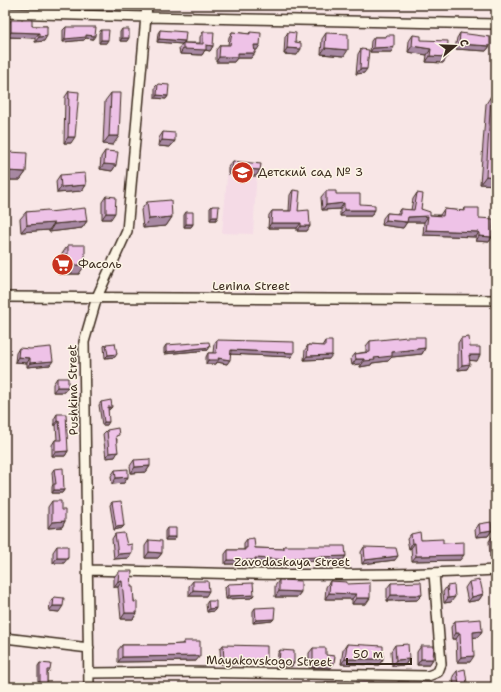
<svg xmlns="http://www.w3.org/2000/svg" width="501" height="692" font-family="'Shantell Sans',sans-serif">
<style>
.built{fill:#f5dbe6}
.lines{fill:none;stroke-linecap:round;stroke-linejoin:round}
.street-casing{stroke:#3b2a1e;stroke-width:12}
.street{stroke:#fcf5e5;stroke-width:9}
.wall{fill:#cda7c7;stroke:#3b2a1e}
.shaded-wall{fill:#a788a2;stroke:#3b2a1e}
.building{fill:#eec2e7;stroke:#3b2a1e}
.labels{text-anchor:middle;stroke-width:3;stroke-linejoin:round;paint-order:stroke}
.poi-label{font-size:12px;fill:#3b2a1e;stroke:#fcf5e5;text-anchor:start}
.street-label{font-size:12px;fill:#3b2a1e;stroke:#fcf5e5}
</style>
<rect width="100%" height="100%" fill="#f8e6e6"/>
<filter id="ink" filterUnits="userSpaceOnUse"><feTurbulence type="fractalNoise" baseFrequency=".025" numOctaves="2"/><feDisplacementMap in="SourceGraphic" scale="8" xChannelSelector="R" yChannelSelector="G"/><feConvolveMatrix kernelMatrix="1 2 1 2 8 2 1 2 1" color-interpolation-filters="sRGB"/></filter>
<g filter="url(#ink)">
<path class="built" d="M 228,166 L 257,168 L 253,234 L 222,233 Z"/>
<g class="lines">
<defs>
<path id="street" d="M 5,13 L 146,17 L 496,24
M 5,297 L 496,300
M 89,570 C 225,574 360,578 496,570
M 5,638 L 89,648
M 90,673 L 184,672 L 428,676 L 438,672 L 441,664 L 434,573
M 89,687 L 84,342 L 97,297 L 127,231 L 147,5"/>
</defs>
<use href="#street" class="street-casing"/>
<use href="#street" class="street"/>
</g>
<path class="wall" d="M 11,20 L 32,26 L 47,26 L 44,41 L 35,42 L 35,38 L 7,37 L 8,25 Z
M 66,27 L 93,39 L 86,38 L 84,40 L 63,42 L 63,30 Z
M 122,29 L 127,41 L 120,41 L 120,32 Z
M 101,30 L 106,43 L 99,43 L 99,33 Z
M 160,30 L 185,41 L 184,43 L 200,43 L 200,37 L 203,32 L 213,46 L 210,51 L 205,50 L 202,55 L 180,54 L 179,48 L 182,44 L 157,42 L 158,33 Z
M 232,32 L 249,34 L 250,32 L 257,50 L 254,50 L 255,53 L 251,58 L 237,58 L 234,62 L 216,62 L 216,50 L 220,45 L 228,45 L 229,37 Z
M 288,32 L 297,55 L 284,54 L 285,37 Z
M 326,33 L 344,56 L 321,54 L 322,39 Z
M 460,33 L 490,46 L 486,51 L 455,49 L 457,38 Z
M 386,35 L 391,52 L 370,52 L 371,41 L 374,37 L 385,37 Z
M 413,35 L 447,57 L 443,63 L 426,62 L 427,55 L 408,52 L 409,41 Z
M 361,49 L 364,73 L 356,74 L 358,54 Z
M 158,84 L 168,96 L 166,99 L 155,98 L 155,87 Z
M 69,91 L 71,143 L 64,143 L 65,97 Z
M 111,93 L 113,145 L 103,144 L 105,101 Z
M 491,96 L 496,185 L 480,184 L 486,104 Z
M 163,132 L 175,141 L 170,147 L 158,146 L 159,138 Z
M 105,151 L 116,165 L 112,171 L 100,169 L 101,157 Z
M 8,152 L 26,172 L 20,180 L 5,180 L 5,156 Z
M 233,161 L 260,170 L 256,176 L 228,174 L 228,167 Z
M 60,175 L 86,185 L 82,191 L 57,193 L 56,181 Z
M 293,190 L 298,211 L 310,226 L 307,231 L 297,231 L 297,228 L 268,228 L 269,215 L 272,211 L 289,211 L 290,195 Z
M 326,191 L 360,204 L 371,216 L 340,216 L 340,209 L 322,210 L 321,197 Z
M 417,193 L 421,209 L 430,215 L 440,215 L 444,209 L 464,211 L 465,208 L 479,218 L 492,237 L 489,242 L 476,241 L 476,237 L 423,235 L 424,222 L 407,222 L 403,228 L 382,225 L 383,218 L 387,213 L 397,214 L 400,209 L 411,210 L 413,199 Z
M 106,196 L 111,219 L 102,219 L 102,202 Z
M 147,202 L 172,217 L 166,226 L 143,228 L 141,210 Z
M 212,206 L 216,220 L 210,220 L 210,208 Z
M 26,212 L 49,212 L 87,221 L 82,228 L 49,232 L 49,230 L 21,232 L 20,219 Z
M 186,212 L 193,224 L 191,227 L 184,227 L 184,215 Z
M 68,245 L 79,274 L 58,274 L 59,262 L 62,257 L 62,254 Z
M 461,338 L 470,347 L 477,361 L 470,360 L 467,369 L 458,370 L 458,343 Z
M 217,340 L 291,357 L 231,354 L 227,364 L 217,362 L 216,364 L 206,364 L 206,357 L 208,353 L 213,353 L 214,344 Z
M 325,341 L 329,359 L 304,360 L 305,350 L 308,345 L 322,346 Z
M 370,341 L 425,348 L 422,354 L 392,357 L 388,361 L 372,363 L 371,365 L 360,367 L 360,364 L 352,365 L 351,359 L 355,354 L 366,352 L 366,346 Z
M 106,344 L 115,357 L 105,358 L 104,346 Z
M 166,345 L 208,350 L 164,354 L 164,348 Z
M 19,348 L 50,365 L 27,367 L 27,363 L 15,362 L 16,353 Z
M 57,378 L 64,392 L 53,392 L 53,384 Z
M 101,402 L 112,407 L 110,409 L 108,410 L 107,425 L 102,425 L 99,405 Z
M 57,414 L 68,451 L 65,456 L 52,456 L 52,445 L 55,440 L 57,440 L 56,425 L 54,425 L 54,419 Z
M 107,430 L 117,439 L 115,457 L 106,458 L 103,434 Z
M 134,460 L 150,466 L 146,472 L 131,473 L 130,466 Z
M 54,469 L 64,490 L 62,493 L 52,493 L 52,487 L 53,484 L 52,472 Z
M 115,470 L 128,477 L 124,483 L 112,484 L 111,476 Z
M 52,501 L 61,510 L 65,521 L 62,527 L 48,528 L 48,507 Z
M 112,502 L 124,526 L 122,528 L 114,530 L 110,505 Z
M 479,524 L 492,530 L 488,536 L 476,537 L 475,530 Z
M 167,528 L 176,537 L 174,540 L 165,540 L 165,531 Z
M 115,534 L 127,545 L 129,558 L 114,559 L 112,539 Z
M 411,534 L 421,540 L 443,543 L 460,560 L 412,561 L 411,548 L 409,549 L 407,539 Z
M 496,535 L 496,557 L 490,557 L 489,541 L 493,536 Z
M 247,539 L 255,548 L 282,549 L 284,546 L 346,556 L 343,560 L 292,562 L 290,564 L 253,562 L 252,564 L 225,564 L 225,554 L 228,550 L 244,550 L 244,543 Z
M 149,540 L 162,553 L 158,558 L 145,558 L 145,546 Z
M 57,546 L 64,563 L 53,563 L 53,552 Z
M 364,547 L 395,560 L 362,564 L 361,552 Z
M 119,571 L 131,587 L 137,613 L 133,619 L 121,619 L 118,587 L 114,587 L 114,577 Z
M 279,580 L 301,592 L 297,597 L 275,597 L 275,586 Z
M 193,581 L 206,596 L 189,596 L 189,586 Z
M 330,581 L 347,584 L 366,604 L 352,604 L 352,599 L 325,599 L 326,587 Z
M 469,582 L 483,594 L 479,600 L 468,602 L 465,588 Z
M 391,583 L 422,595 L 417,600 L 387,601 L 387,588 Z
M 228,584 L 251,598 L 226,599 L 225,587 Z
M 447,586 L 451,602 L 444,603 L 443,592 Z
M 54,597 L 59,612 L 49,611 L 50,603 Z
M 208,601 L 216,608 L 214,611 L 207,612 L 206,604 Z
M 255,608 L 272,621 L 253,623 L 253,611 Z
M 455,621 L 482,631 L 478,637 L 473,637 L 470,662 L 457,662 L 456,639 L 452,639 L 451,627 Z
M 184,641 L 196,661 L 118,662 L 118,650 L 122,645 L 166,645 L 182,644 Z
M 347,644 L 383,659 L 379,665 L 341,664 L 343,650 Z
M 223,645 L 267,660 L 264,664 L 221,664 L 220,649 Z
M 395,645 L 409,659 L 405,665 L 392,666 L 391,651 Z
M 421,646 L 433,659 L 429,665 L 417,665 L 417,652 Z
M 313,648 L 326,655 L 331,668 L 309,667 L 309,653 Z
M 280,650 L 294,663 L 292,666 L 277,666 L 278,653 Z
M 40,663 L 50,670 L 48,673 L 47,673 L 47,684 L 45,687 L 38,687 L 38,666 Z
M 457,671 L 464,687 L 454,687 L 453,676 Z
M 325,682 L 373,687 L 322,687 L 322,685 Z
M 398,682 L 409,687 L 394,687 Z"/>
<path class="shaded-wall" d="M 475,5 L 486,5 L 485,6 L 474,6 Z
M 11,32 L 39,33 L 35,38 L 7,37 Z
M 86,35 L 95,36 L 93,39 L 86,38 L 84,40 L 63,42 L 65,39 Z
M 47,36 L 44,41 L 35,42 L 39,37 Z
M 122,38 L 129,38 L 127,41 L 120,41 Z
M 159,39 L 185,41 L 183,44 L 183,43 L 182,44 L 157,42 Z
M 101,40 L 108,40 L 106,43 L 99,43 Z
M 459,44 L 490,46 L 486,51 L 455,49 Z
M 206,45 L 213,46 L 210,51 L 205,50 L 202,55 L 180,54 L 183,49 Z
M 254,45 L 260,45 L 257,50 L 251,50 Z
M 412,46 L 431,49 L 427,55 L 408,52 Z
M 394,47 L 391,52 L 370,52 L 373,48 Z
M 287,48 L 301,49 L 297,55 L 284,54 Z
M 325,48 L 348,50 L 344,56 L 321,54 Z
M 238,53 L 255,53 L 251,58 L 237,58 L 234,62 L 216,62 L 219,57 Z
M 430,56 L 447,57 L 443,63 L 426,62 Z
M 360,69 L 367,69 L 364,73 L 356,74 Z
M 157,95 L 168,96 L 166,99 L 155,98 Z
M 109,136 L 119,136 L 113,145 L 103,144 Z
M 68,137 L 75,137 L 71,143 L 64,143 Z
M 162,140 L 175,141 L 170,147 L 158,146 Z
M 104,164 L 116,165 L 112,171 L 100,169 Z
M 232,168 L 260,170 L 256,176 L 228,174 Z
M 7,171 L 26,172 L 20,180 L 5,180 L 5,173 Z
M 486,176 L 496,177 L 496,185 L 480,184 Z
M 86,185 L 82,191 L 57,193 L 61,187 Z
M 344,203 L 340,209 L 322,210 L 326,205 Z
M 344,210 L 375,210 L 371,216 L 340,216 Z
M 106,213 L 115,213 L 111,219 L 102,219 Z
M 428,216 L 424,222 L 404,222 L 408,217 Z
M 172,217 L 166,226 L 143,228 L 149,219 Z
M 212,217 L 218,217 L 216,220 L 210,220 Z
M 386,220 L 407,222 L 403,228 L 382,225 Z
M 87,221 L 82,228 L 49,232 L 54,224 Z
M 54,223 L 49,230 L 21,232 L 27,225 Z
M 271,223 L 301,223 L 297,228 L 268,228 Z
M 186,224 L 193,224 L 191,227 L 184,227 Z
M 301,226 L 310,226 L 307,231 L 297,231 Z
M 426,230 L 479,232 L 476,237 L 423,235 Z
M 479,236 L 492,237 L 489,242 L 476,241 Z
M 64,265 L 85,265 L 79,274 L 58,274 Z
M 210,347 L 208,350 L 164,354 L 166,352 Z
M 425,348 L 422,354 L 392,357 L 388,361 L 372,363 L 371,365 L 360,367 L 364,361 L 392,352 Z
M 231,350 L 294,353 L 291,357 L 228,354 Z
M 117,354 L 115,357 L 105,358 L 108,355 Z
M 332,355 L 329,359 L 304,360 L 307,356 Z
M 469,355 L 480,355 L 477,361 L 466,360 Z
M 18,357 L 30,358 L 27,363 L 15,362 Z
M 218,358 L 230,360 L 227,364 L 217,362 L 216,364 L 206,364 L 208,360 Z
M 356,359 L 364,359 L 360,364 L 352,365 Z
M 53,361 L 50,365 L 27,367 L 30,363 Z
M 470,364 L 467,369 L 458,370 L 462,365 Z
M 57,387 L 68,387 L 64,392 L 53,392 Z
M 108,407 L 112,407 L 110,409 L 106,410 Z
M 57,421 L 59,421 L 56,425 L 54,425 Z
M 104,422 L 109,422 L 107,425 L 102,425 Z
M 68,451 L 65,456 L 52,456 L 55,452 Z
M 118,452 L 115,457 L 106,458 L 109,453 Z
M 150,466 L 146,472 L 131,473 L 135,467 Z
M 128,477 L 124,483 L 112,484 L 116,478 Z
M 54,490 L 64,490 L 62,493 L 52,493 Z
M 65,521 L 62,527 L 48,528 L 52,522 Z
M 124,526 L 122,528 L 114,530 L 116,527 Z
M 492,530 L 488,536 L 476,537 L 480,532 Z
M 167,537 L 176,537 L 174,540 L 165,540 Z
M 412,543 L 415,543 L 411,548 L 409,549 Z
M 494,551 L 496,551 L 496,557 L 490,557 Z
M 149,552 L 162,553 L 158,558 L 145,558 Z
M 132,553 L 129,558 L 114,559 L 118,554 Z
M 464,555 L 460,560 L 412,561 L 416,556 Z
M 346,556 L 343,560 L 292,562 L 290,564 L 253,562 L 252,564 L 225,564 L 228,560 L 255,558 L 293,558 Z
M 398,556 L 395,560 L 362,564 L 365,560 Z
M 57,558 L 68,558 L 64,563 L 53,563 Z
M 118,581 L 122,581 L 118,587 L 114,587 Z
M 193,590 L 209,591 L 206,596 L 189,596 Z
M 279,591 L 301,592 L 297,597 L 275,597 Z
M 329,593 L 356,594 L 352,599 L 325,599 Z
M 483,594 L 479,600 L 468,602 L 472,597 Z
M 254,595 L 251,598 L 226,599 L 228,596 Z
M 391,595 L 422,595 L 417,600 L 387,601 Z
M 455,597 L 451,602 L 444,603 L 448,598 Z
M 356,598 L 370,598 L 366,604 L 352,604 Z
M 53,606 L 63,606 L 59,612 L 49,611 Z
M 216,608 L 214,611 L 207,612 L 209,609 Z
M 125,613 L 137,613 L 133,619 L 121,619 Z
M 274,619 L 272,621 L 253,623 L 256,620 Z
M 482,631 L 478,637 L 469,638 L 473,632 Z
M 456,633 L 460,633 L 456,639 L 452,639 Z
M 200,656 L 196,661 L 118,662 L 122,657 Z
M 474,656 L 470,662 L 457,662 L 461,657 Z
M 345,659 L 383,659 L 379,665 L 341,664 Z
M 409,659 L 405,665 L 392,666 L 396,660 Z
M 421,659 L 433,659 L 429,665 L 417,665 Z
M 224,660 L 267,660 L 264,664 L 221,664 Z
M 313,662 L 334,663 L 331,668 L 309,667 Z
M 279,663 L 294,663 L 292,666 L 277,666 Z
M 467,683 L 464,687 L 456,687 L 459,684 Z
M 40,684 L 47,684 L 45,687 L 38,687 Z"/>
<path class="building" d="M 11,20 L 32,20 L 32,26 L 47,26 L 47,36 L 39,37 L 39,33 L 11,32 Z
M 66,27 L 96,27 L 95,36 L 86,35 L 86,37 L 65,39 Z
M 122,29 L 129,29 L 129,38 L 122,38 Z
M 101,30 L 109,30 L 108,40 L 101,40 Z
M 160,30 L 186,32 L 185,41 L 159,39 Z
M 203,32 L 214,32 L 213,46 L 206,45 L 206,50 L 183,49 L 183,43 L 203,44 Z
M 232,32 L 250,34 L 250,32 L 261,33 L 260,45 L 254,45 L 255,53 L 238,53 L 238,57 L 219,57 L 220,45 L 230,45 Z
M 288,32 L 296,33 L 295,42 L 301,43 L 301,49 L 287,48 Z
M 326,33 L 348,34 L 348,50 L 325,48 Z
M 460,33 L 490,37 L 490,46 L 459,44 Z
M 386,35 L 394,35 L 394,47 L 373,48 L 374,37 L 386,37 Z
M 413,35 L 421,36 L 421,40 L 448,41 L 447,57 L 430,56 L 431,49 L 412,46 Z
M 361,49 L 369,50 L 367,69 L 360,69 Z
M 158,84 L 169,85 L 168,96 L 157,95 Z
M 69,91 L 79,92 L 75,137 L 68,137 Z
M 111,93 L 121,93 L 119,136 L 109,136 Z
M 491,96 L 496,96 L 496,177 L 486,176 Z
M 163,132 L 175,133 L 175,141 L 162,140 Z
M 105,151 L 118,152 L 116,165 L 104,164 Z
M 8,152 L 27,153 L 26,172 L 7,171 Z
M 233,161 L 261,164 L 260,170 L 232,168 Z
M 85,173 L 86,185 L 61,187 L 60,175 Z
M 293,190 L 300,191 L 298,211 L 309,210 L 310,226 L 301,226 L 301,223 L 271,223 L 272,211 L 291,211 Z
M 326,191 L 336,191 L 336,194 L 360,194 L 360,204 L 375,205 L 375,210 L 344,210 L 344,203 L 326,205 Z
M 417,193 L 423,194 L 421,209 L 430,212 L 430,215 L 443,216 L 444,209 L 465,211 L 465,208 L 479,208 L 479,218 L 493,219 L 492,237 L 479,236 L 479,232 L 426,230 L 428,216 L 408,217 L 407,222 L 386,220 L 387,213 L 400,214 L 400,209 L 414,210 Z
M 106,196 L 116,197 L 115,213 L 106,213 Z
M 171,200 L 172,217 L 149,219 L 147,202 Z
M 212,206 L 219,206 L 218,217 L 212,217 Z
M 85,208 L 87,221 L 54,224 L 54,223 L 27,225 L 26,212 L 48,210 L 49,212 Z
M 186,212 L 193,212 L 193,224 L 186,224 Z
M 68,245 L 85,245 L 85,265 L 64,265 L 65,254 L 68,254 Z
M 407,337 L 425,337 L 425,348 L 392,352 L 392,356 L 374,358 L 375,360 L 364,361 L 364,359 L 356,359 L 355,354 L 370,352 L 370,341 Z
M 469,337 L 470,347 L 480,347 L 480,355 L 469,355 L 470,364 L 462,365 L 461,338 Z
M 217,340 L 294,342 L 294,353 L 231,350 L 230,360 L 218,358 L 219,360 L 208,360 L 208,353 L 216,353 Z
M 325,341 L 332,341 L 332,355 L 307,356 L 308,345 L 325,346 Z
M 209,342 L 210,347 L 166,352 L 166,345 Z
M 115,343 L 117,354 L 108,355 L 106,344 Z
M 51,347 L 53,361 L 30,363 L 30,358 L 18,357 L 19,348 L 30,349 Z
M 57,378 L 68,378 L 68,387 L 57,387 Z
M 111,400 L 112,407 L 108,407 L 109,422 L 104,422 L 101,402 Z
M 57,414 L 66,414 L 68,451 L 55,452 L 55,440 L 61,440 L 59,421 L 57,421 Z
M 118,428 L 119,435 L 116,436 L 118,452 L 109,453 L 107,430 Z
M 150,459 L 150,466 L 135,467 L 134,460 Z
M 63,468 L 64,490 L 54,490 L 54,484 L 56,484 L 54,469 Z
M 128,469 L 128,477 L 116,478 L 115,470 Z
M 52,501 L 61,501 L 61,510 L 65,510 L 65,521 L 52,522 Z
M 121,501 L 124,526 L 116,527 L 112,502 Z
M 491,522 L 492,530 L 480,532 L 479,524 Z
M 167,528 L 176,528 L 176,537 L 167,537 Z
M 420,532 L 421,540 L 443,539 L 443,543 L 464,542 L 464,555 L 416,556 L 415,543 L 412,543 L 411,534 Z
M 124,533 L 127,545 L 132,544 L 132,553 L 118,554 L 115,534 Z
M 496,535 L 496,551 L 494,551 L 493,536 Z
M 254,538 L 255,548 L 284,549 L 284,546 L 345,546 L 346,556 L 293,558 L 293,560 L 255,558 L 255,560 L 228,560 L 228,550 L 245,550 L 245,548 L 247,548 L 247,539 Z
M 149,540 L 162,541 L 162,553 L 149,552 Z
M 57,546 L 68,546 L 68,558 L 57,558 Z
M 364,547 L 396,548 L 398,556 L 365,560 Z
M 119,571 L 132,571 L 131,587 L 133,587 L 134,602 L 137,602 L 137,613 L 125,613 L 122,581 L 118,581 Z
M 279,580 L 301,581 L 301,592 L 279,591 Z
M 480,580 L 483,594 L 472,597 L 469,582 Z
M 193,581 L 208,581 L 209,591 L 193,590 Z
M 330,581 L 347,582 L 347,584 L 370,583 L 370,598 L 356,598 L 356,594 L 329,593 Z
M 421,582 L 422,595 L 391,595 L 391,583 Z
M 253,583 L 254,595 L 228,596 L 228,584 Z
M 454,585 L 455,597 L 448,598 L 447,586 Z
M 54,597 L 64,598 L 63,606 L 53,606 Z
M 208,601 L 216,601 L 216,608 L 209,609 Z
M 275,607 L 274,619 L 256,620 L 255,608 Z
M 481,619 L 482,631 L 473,632 L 474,656 L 461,657 L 460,633 L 456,633 L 455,621 Z
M 184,641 L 200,641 L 200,656 L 122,657 L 122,645 L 166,645 L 184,644 Z
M 347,644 L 383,646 L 383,659 L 345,659 Z
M 408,644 L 409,659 L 396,660 L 395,645 Z
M 223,645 L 267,646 L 267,660 L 224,660 Z
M 421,646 L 434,646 L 433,659 L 421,659 Z
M 313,648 L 326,648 L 326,655 L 335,656 L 334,663 L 313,662 Z
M 280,650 L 294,651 L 294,663 L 279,663 Z
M 40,663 L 51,664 L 50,670 L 47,670 L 47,684 L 40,684 Z
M 465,669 L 467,683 L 459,684 L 457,671 Z
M 325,682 L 374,682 L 373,687 L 325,687 Z
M 398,682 L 409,682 L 409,687 L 398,687 Z
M 431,683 L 431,687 L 418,687 L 418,685 Z
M 118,686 L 129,687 L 118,687 Z"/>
</g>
<defs>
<symbol id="school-disc" viewBox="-11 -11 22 22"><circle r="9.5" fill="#c8321e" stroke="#fcf5e5"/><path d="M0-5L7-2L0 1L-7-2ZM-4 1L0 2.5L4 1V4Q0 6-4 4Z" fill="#fff"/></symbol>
<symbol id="supermarket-disc" viewBox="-11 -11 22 22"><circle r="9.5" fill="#c8321e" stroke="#fcf5e5"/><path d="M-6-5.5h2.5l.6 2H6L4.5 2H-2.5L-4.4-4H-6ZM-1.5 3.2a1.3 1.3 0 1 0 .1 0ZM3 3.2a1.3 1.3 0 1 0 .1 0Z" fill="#fff"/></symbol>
</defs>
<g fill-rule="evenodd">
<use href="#school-disc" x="230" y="160" width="25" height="25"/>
<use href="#supermarket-disc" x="50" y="252" width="25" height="25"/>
</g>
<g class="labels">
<g class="poi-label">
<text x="258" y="176">Детский сад № 3</text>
<text x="78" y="268">Фасоль</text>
</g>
<g class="street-label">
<text x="251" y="290">Lenina Street</text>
<text transform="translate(73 390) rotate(-91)" y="4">Pushkina Street</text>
<text x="292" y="566">Zavodaskaya Street</text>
<text transform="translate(269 661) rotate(1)" y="4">Mayakovskogo Street</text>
</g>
</g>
<rect width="501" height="692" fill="none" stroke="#fcf5e5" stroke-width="20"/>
<rect x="10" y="10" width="481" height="672" fill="none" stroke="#3b2a1e" stroke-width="1.5" filter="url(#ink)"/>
<g transform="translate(455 46) rotate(71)" stroke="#fcf5e5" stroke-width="3" paint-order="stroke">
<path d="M0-3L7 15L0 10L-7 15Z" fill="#3b2a1e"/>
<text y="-6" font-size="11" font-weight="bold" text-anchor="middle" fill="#3b2a1e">С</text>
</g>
<path d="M347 658v6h64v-6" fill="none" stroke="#3b2a1e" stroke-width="2"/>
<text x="353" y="658" font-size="12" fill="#3b2a1e" stroke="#fcf5e5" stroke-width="3" paint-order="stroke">50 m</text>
</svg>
